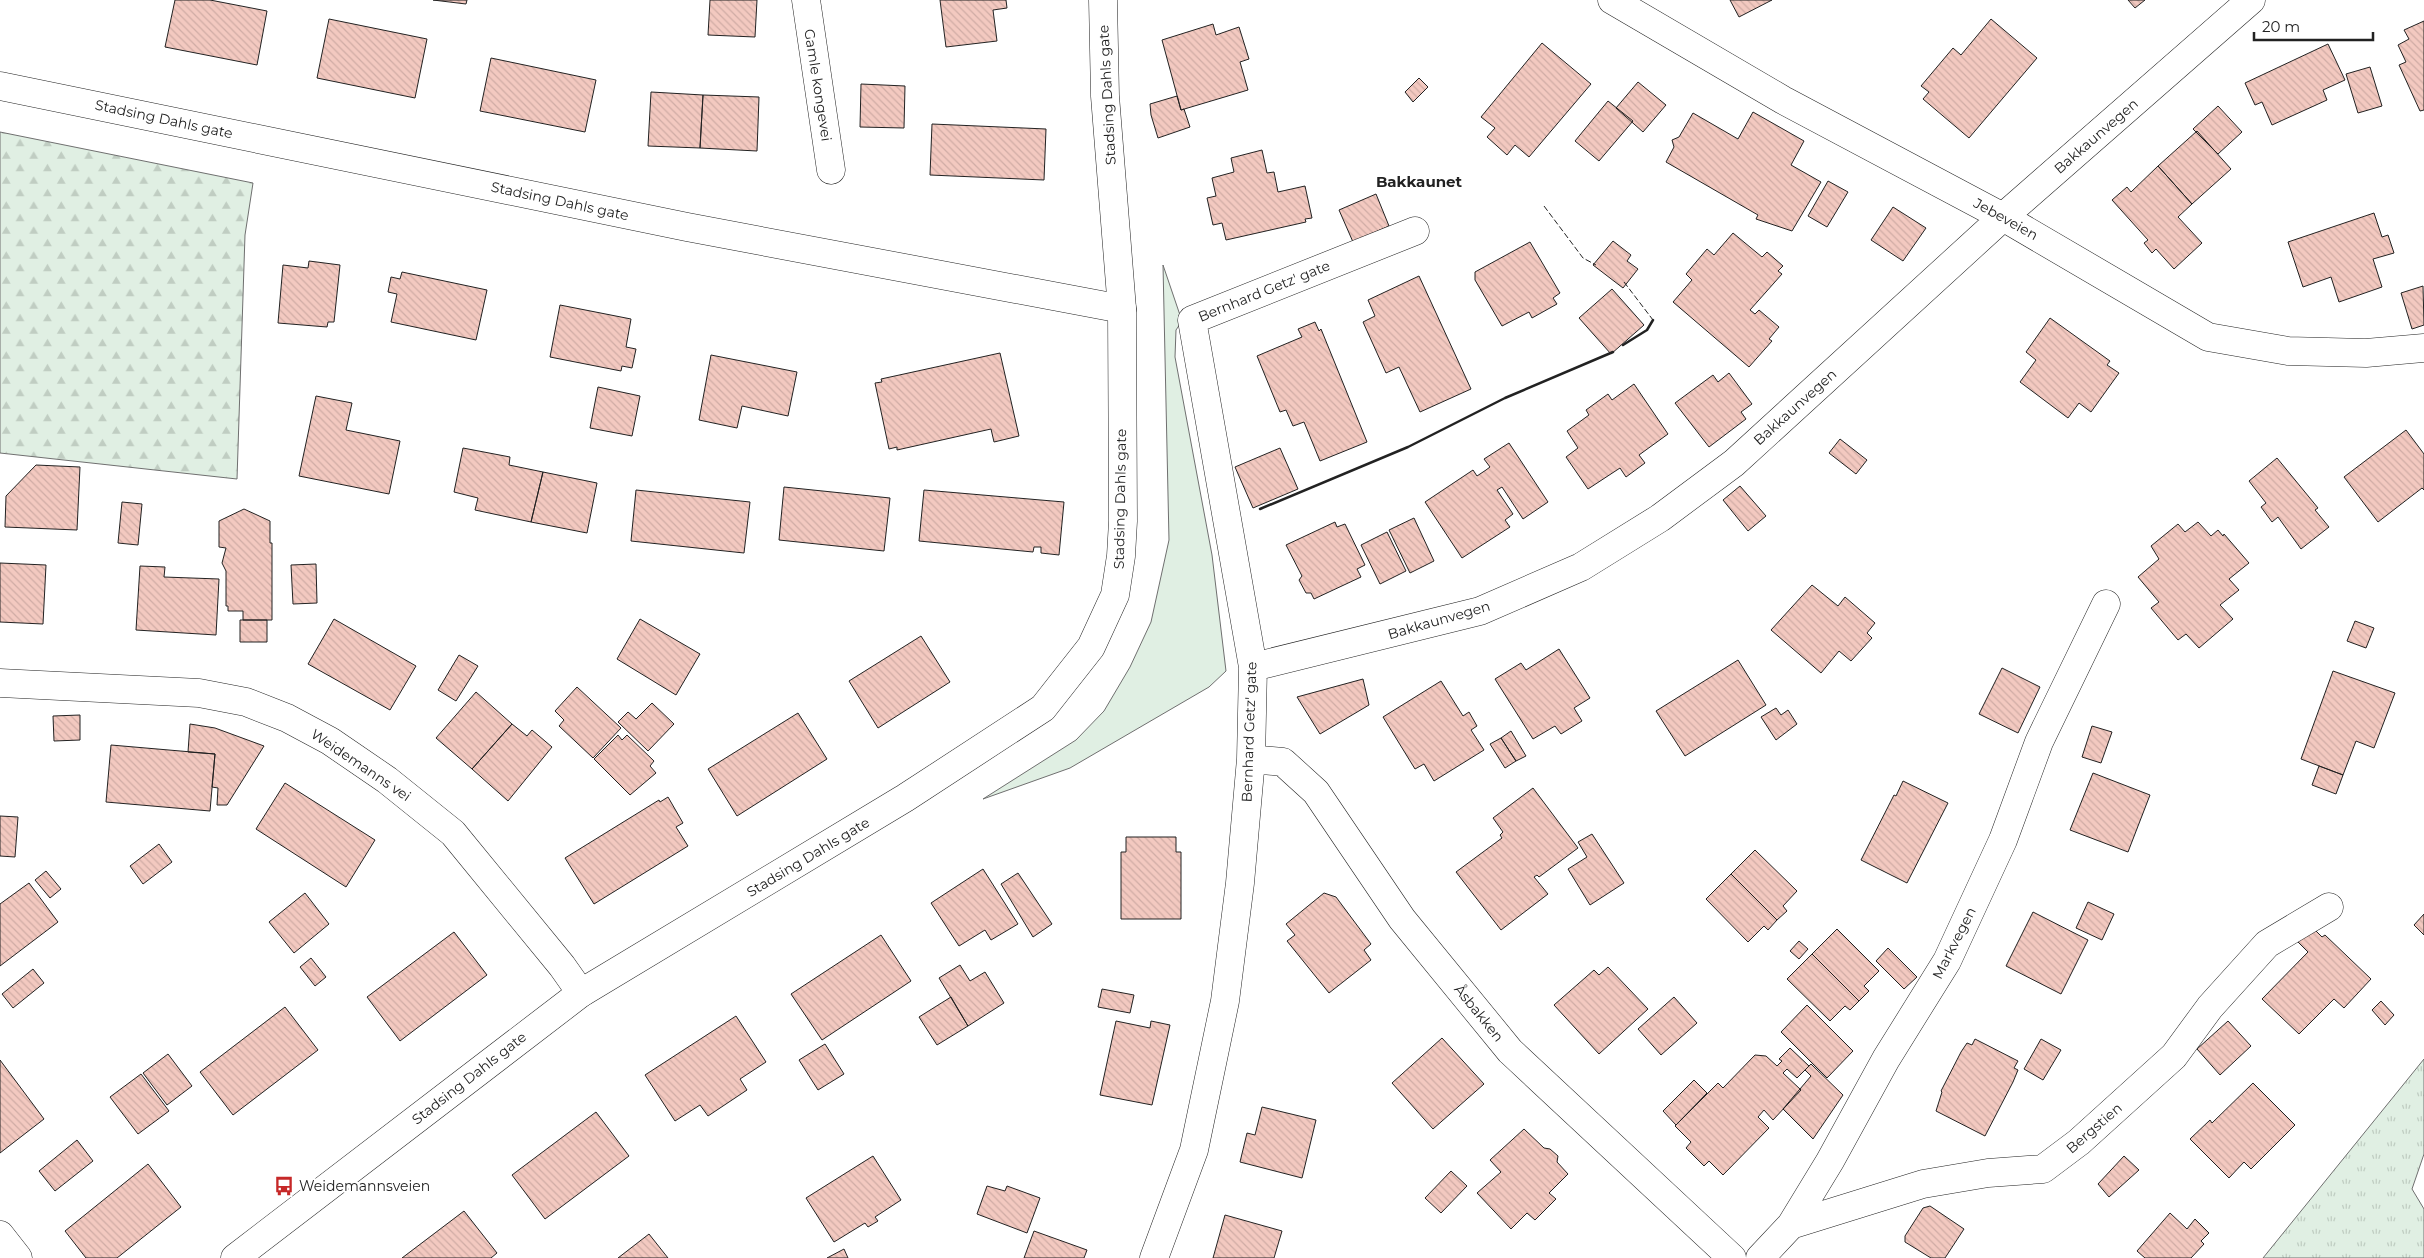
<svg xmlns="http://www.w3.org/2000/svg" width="2424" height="1258" font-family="Montserrat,sans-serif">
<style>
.grass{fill:#e0efe3;stroke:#6f6f6f}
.forest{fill:url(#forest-firs);stroke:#6f6f6f}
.park{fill:url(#park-tufts);stroke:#6f6f6f}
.building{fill:url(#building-back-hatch);stroke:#222}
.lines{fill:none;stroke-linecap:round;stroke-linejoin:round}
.minor-casing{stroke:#222;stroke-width:29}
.secondary-casing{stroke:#222;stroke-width:29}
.minor{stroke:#fff;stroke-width:28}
.secondary{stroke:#fff;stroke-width:28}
.fence{stroke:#222;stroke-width:1;stroke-dasharray:6 2.5;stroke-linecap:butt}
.wall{stroke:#222;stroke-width:2.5}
.labels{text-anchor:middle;stroke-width:4;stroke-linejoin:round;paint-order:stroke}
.street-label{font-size:14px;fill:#222;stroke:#fff}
.poi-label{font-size:14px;fill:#222;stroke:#fff;text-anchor:start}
.neighbourhood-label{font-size:15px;font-weight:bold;fill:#222;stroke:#fff}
</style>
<defs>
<pattern id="forest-firs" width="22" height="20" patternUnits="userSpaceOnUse" patternTransform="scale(1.25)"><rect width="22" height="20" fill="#e0efe3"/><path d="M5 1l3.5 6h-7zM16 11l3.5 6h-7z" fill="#c0cdc2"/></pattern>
<pattern id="park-tufts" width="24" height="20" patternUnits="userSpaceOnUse" patternTransform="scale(1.25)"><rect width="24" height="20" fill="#e0efe3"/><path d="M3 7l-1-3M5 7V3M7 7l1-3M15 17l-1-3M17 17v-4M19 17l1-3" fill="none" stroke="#c0cdc2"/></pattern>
<pattern id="building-back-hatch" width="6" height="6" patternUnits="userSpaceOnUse" patternTransform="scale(1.25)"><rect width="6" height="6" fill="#f3c9c0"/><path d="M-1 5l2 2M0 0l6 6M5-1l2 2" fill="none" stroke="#d0aca5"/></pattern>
</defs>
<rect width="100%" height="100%" fill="#fff"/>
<path class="grass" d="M 1163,265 L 1182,321 L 1176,330 L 1175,357 L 1212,555 L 1226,671 L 1209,687 L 1070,768 L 983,799 L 1076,740 L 1104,711 L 1130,667 L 1151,622 L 1169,540 Z"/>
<path class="forest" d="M 0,132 L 253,183 L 245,235 L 237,479 L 0,453 Z"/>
<path class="park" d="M 2424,1059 L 2424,1154 L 2412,1189 L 2424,1209 L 2424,1258 L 2263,1258 Z"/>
<path class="building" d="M 175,0 L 210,0 L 267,11 L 257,65 L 165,47 Z
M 433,0 L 467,0 L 466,4 Z
M 710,0 L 757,0 L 755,37 L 708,35 Z
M 940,0 L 1006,0 L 1007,8 L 993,10 L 997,41 L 946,47 Z
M 1730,0 L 1772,0 L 1739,17 Z
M 2128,0 L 2145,0 L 2135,8 Z
M 329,19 L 427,39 L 415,98 L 317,78 Z
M 1991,19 L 2037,58 L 1969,138 L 1923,99 L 1929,92 L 1921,86 L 1953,48 L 1961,55 Z
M 2424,21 L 2424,110 L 2420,111 L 2399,65 L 2406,62 L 2398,45 L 2409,39 L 2404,30 Z
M 1213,24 L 1216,35 L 1239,27 L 1249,59 L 1240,62 L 1248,90 L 1181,110 L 1162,40 Z
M 1542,43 L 1591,84 L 1529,157 L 1515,145 L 1507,155 L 1487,137 L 1495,128 L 1481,117 Z
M 2328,44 L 2345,80 L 2323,90 L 2327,100 L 2272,125 L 2262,102 L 2255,105 L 2245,83 Z
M 491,58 L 596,80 L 585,132 L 480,111 Z
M 2370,67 L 2382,106 L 2358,113 L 2346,74 Z
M 1419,78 L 1428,87 L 1413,102 L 1405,92 Z
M 1638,82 L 1666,105 L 1643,132 L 1616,108 Z
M 861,84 L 905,86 L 904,128 L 860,127 Z
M 651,92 L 703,95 L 700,148 L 648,146 Z
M 703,95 L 759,97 L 757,151 L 700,148 Z
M 1177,96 L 1181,110 L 1184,109 L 1190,127 L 1158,138 L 1151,115 L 1150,104 Z
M 1608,101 L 1633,121 L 1599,161 L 1575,141 Z
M 2218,106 L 2242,132 L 2218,154 L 2193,129 Z
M 1753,112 L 1804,141 L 1791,165 L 1821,182 L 1792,231 L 1756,219 L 1758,215 L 1666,162 L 1674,147 L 1672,140 L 1679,137 L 1693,113 L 1738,139 Z
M 932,124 L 1046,129 L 1044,180 L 930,175 Z
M 2197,131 L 2231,169 L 2192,204 L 2158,166 Z
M 1262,150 L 1267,173 L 1274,172 L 1278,192 L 1305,186 L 1312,218 L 1305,219 L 1306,222 L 1226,240 L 1222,223 L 1213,225 L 1207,198 L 1216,196 L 1212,178 L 1234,172 L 1231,158 Z
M 2158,166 L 2192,204 L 2178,217 L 2202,243 L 2174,269 L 2156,249 L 2152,253 L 2144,243 L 2148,240 L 2112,200 L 2127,187 L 2131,192 Z
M 1828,181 L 1848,192 L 1827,227 L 1808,216 Z
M 1376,194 L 1389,226 L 1353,242 L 1339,210 Z
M 1893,207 L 1926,228 L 1903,261 L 1871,240 Z
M 2374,213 L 2382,237 L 2388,235 L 2394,253 L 2373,259 L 2382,287 L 2339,302 L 2331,277 L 2303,287 L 2288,242 Z
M 1733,233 L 1762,257 L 1767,252 L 1783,266 L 1778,271 L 1782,274 L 1750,310 L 1755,314 L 1759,310 L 1779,327 L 1769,339 L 1772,341 L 1749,367 L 1673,302 L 1692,280 L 1686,274 L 1707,249 L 1714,255 Z
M 1613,241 L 1631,255 L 1627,261 L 1638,269 L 1623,288 L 1593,265 Z
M 1530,242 L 1560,293 L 1553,298 L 1557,304 L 1532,318 L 1529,312 L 1502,326 L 1475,280 L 1475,272 Z
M 309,261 L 340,265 L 334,322 L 328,322 L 327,327 L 278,323 L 283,265 L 308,268 Z
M 402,272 L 487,290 L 476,340 L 391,322 L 397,294 L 388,292 L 391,277 L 400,279 Z
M 1419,276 L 1471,389 L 1420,412 L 1399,367 L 1386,373 L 1363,322 L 1375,316 L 1368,300 Z
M 2423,286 L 2424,325 L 2412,329 L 2401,293 Z
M 1612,289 L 1644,325 L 1611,354 L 1579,318 Z
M 560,305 L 631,319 L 626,347 L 636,349 L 632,368 L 622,366 L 621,371 L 550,357 Z
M 2050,318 L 2110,361 L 2107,365 L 2119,373 L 2091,412 L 2079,403 L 2068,418 L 2020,382 L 2036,360 L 2026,352 Z
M 1315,322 L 1319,331 L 1321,329 L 1367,442 L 1320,461 L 1304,422 L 1293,426 L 1286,410 L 1280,412 L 1257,356 L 1302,337 L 1298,329 Z
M 1000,353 L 1019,436 L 994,442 L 991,429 L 897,450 L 897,447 L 889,449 L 875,383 L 882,382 L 881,379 Z
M 711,355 L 797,372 L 788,416 L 742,406 L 737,428 L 699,420 Z
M 1729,373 L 1752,404 L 1741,412 L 1746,419 L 1709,447 L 1675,403 L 1713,375 L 1718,382 Z
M 1634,384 L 1668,434 L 1639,455 L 1645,463 L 1626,477 L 1620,468 L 1588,489 L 1566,457 L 1578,448 L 1567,431 L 1589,415 L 1586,410 L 1608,394 L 1612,400 Z
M 598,387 L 640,396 L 632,436 L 590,428 Z
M 316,396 L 352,403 L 346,430 L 400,441 L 389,494 L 299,476 Z
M 2406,430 L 2424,454 L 2424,490 L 2422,488 L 2378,522 L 2344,477 Z
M 1840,439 L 1867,460 L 1856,474 L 1829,453 Z
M 1509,443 L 1548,502 L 1523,519 L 1502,487 L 1497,490 L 1513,514 L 1505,520 L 1510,527 L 1462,558 L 1425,502 L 1473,470 L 1477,476 L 1486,470 L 1490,467 L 1484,459 Z
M 463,448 L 510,457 L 509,465 L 543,472 L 531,522 L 475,510 L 478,498 L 454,492 Z
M 1280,448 L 1298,489 L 1253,508 L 1235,467 Z
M 2277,458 L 2318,508 L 2315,510 L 2329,527 L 2301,549 L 2278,517 L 2272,522 L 2261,507 L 2266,503 L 2249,481 Z
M 36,465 L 80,467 L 77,530 L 5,527 L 6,496 Z
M 543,472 L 597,483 L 587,533 L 531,522 Z
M 1740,486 L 1766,516 L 1748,531 L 1723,500 Z
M 784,487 L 890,498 L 884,551 L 779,540 Z
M 636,490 L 750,502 L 744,553 L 631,541 Z
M 924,490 L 1064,502 L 1059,555 L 1041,553 L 1041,547 L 1034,547 L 1033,552 L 919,541 Z
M 122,502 L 142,504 L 138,545 L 118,543 Z
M 244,509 L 270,521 L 270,543 L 272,543 L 272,620 L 243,620 L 243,611 L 228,611 L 228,606 L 226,606 L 226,571 L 222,563 L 226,548 L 219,547 L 219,521 Z
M 1414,518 L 1434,561 L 1410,573 L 1389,530 Z
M 1335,522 L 1337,527 L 1345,524 L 1365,565 L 1357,569 L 1361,577 L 1314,599 L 1311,593 L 1306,593 L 1299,580 L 1302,576 L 1286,545 Z
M 2198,522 L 2211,536 L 2218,530 L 2223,536 L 2224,534 L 2249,563 L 2229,579 L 2239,590 L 2220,605 L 2233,619 L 2199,648 L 2186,634 L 2178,640 L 2151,608 L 2159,602 L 2138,577 L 2159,559 L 2151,546 L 2178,524 L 2185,532 Z
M 1387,532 L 1406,571 L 1380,584 L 1361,545 Z
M 0,563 L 46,565 L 43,624 L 0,622 Z
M 316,564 L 317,603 L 293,604 L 291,565 Z
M 140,566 L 165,567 L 164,577 L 219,579 L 216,635 L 136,630 Z
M 1812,585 L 1838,606 L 1845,597 L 1875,623 L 1867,633 L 1872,638 L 1851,661 L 1839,651 L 1821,673 L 1771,630 Z
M 334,619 L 416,666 L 390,710 L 308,664 Z
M 640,619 L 700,654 L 676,695 L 617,659 Z
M 240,620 L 267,620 L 267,642 L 240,642 Z
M 2355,621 L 2374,628 L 2366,648 L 2347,641 Z
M 921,636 L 950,682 L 878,728 L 849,681 Z
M 1559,649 L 1590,698 L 1574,708 L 1582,721 L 1561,734 L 1555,726 L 1533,739 L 1495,679 L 1521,663 L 1526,670 Z
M 459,655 L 478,666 L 456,701 L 438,690 Z
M 1738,660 L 1766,705 L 1685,756 L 1656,711 Z
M 2002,668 L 2040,687 L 2018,733 L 1979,714 Z
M 2333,671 L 2395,693 L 2374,748 L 2356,741 L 2343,775 L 2301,759 Z
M 1363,679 L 1369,705 L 1320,734 L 1297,697 Z
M 1441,681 L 1463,716 L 1469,712 L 1477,726 L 1471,730 L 1484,750 L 1434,781 L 1424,764 L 1415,769 L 1383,717 Z
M 577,687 L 621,728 L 593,758 L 559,726 L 564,720 L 555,711 Z
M 476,692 L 512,724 L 472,769 L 436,738 Z
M 652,703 L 674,724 L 648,751 L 618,722 L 628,712 L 636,719 Z
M 1776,708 L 1781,715 L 1788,710 L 1797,724 L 1776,740 L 1761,717 Z
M 798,713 L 827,759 L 737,816 L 708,769 Z
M 80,715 L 80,740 L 54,741 L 53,716 Z
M 190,724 L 215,728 L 264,746 L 227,805 L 217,805 L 218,788 L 212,787 L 215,754 L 188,752 Z
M 512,724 L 527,736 L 532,730 L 552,747 L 508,801 L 472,769 Z
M 2092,726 L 2112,732 L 2101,763 L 2082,757 Z
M 1511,731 L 1526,756 L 1516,761 L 1501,738 Z
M 618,735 L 622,740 L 627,735 L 654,761 L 650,766 L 656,773 L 630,795 L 594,759 Z
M 1501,738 L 1516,761 L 1505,768 L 1490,744 Z
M 111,745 L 215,754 L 210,811 L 106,802 Z
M 2319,766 L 2343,775 L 2336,794 L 2312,785 Z
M 2093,773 L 2150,795 L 2128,852 L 2070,830 Z
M 1903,781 L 1948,803 L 1907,883 L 1861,860 L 1894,795 L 1896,796 Z
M 285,783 L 375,840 L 346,887 L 256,829 Z
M 1533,788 L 1578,848 L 1539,877 L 1537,875 L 1534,877 L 1548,894 L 1501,930 L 1456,872 L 1502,838 L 1500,835 L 1503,832 L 1493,818 Z
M 668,797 L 683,823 L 676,827 L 688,846 L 594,904 L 565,858 L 659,800 L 660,802 Z
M 0,816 L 18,817 L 15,857 L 0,856 Z
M 1592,834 L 1624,883 L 1590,905 L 1568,869 L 1587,857 L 1578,842 Z
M 1126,837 L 1176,837 L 1176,852 L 1181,852 L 1181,919 L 1121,919 L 1121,852 L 1126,852 Z
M 159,844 L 172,862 L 143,884 L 130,866 Z
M 1755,850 L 1797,891 L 1783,906 L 1787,911 L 1777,920 L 1731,874 Z
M 983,869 L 1018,924 L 991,940 L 985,930 L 959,946 L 931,903 Z
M 46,871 L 61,889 L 50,898 L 35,880 Z
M 1018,873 L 1052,924 L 1033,937 L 1001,884 Z
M 1731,874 L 1777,920 L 1768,930 L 1764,926 L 1748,942 L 1706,899 Z
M 29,883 L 58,922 L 0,966 L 0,904 Z
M 305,893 L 329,924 L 294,953 L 269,922 Z
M 1324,893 L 1336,897 L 1371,944 L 1364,950 L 1371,960 L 1329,993 L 1287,941 L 1295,935 L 1286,924 Z
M 2088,902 L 2114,914 L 2102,940 L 2076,928 Z
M 2033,912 L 2088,940 L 2061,994 L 2006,966 Z
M 2424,914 L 2424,935 L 2414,925 Z
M 2310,925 L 2322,937 L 2325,935 L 2371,979 L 2344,1008 L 2334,999 L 2299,1034 L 2262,999 L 2308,952 L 2296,940 Z
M 1837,929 L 1879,971 L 1864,986 L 1869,991 L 1859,1001 L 1812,954 Z
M 454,932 L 487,975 L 400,1041 L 367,997 Z
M 881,935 L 911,981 L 822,1040 L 791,994 Z
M 1799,941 L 1808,949 L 1799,959 L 1790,951 Z
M 1888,948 L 1917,977 L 1904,989 L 1876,961 Z
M 1812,954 L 1859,1001 L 1850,1010 L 1845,1006 L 1830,1021 L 1787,979 Z
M 311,958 L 326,977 L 315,986 L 300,967 Z
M 960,965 L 970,981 L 985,972 L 1004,1003 L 968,1026 L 939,978 Z
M 1608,967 L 1648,1009 L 1599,1054 L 1554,1005 L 1594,970 L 1599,975 Z
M 33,969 L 44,983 L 13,1008 L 2,994 Z
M 1102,989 L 1134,995 L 1130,1013 L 1098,1007 Z
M 951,997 L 968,1026 L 937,1045 L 919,1017 Z
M 1674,997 L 1697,1023 L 1661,1055 L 1638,1029 Z
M 2381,1001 L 2394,1015 L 2385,1025 L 2372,1010 Z
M 1807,1005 L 1853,1051 L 1827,1078 L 1781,1032 Z
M 285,1007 L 318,1050 L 233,1115 L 200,1072 Z
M 736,1016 L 766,1062 L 740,1079 L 747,1090 L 708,1116 L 700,1105 L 675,1121 L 645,1075 Z
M 1116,1021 L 1150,1028 L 1151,1021 L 1170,1025 L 1152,1105 L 1100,1095 Z
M 2228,1021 L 2251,1046 L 2220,1075 L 2197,1049 Z
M 1442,1038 L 1484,1084 L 1433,1129 L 1392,1083 Z
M 1975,1039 L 2018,1061 L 2014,1068 L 2018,1070 L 2013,1082 L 1985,1136 L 1936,1111 L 1942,1092 L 1941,1091 L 1961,1052 L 1967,1043 L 1972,1045 Z
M 2041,1039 L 2061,1050 L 2043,1080 L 2024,1069 Z
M 825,1044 L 844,1074 L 818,1090 L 799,1060 Z
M 1790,1048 L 1809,1066 L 1797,1078 L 1787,1069 L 1783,1073 L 1801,1090 L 1773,1120 L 1764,1110 L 1758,1117 L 1769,1128 L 1723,1175 L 1709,1161 L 1704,1166 L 1686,1148 L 1691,1142 L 1675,1126 L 1718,1083 L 1723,1088 L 1755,1055 L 1766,1056 L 1777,1066 L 1782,1061 L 1779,1059 Z
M 168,1054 L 192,1086 L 167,1105 L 143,1073 Z
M 0,1060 L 44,1119 L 0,1153 Z
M 1811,1064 L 1843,1095 L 1813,1139 L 1783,1109 L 1811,1076 L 1805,1070 Z
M 141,1074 L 169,1111 L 138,1134 L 110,1097 Z
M 1694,1080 L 1707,1093 L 1676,1125 L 1663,1111 Z
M 2253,1083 L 2295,1125 L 2251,1169 L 2244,1162 L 2229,1178 L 2190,1139 L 2210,1120 L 2212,1123 Z
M 1262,1107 L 1316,1120 L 1302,1178 L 1240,1162 L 1247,1133 L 1255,1135 Z
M 596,1112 L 629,1156 L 545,1219 L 512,1175 Z
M 1524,1129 L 1544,1148 L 1550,1149 L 1558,1156 L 1557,1162 L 1568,1174 L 1549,1193 L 1556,1199 L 1535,1220 L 1527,1213 L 1511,1229 L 1477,1193 L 1501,1172 L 1490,1160 Z
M 77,1140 L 93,1161 L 55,1191 L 39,1171 Z
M 873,1156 L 901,1200 L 875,1217 L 878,1221 L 868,1227 L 865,1223 L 834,1242 L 806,1198 Z
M 2124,1156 L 2139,1170 L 2109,1197 L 2098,1184 Z
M 148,1164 L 181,1207 L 117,1258 L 86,1258 L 65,1231 Z
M 1451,1171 L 1467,1186 L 1441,1213 L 1425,1198 Z
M 987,1186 L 1005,1191 L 1007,1186 L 1040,1198 L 1027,1233 L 977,1214 Z
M 1930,1206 L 1964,1229 L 1945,1258 L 1931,1258 L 1905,1242 L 1905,1236 L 1923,1208 Z
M 464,1211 L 497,1253 L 491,1258 L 402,1258 Z
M 2170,1213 L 2187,1229 L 2195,1219 L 2209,1233 L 2201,1241 L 2204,1244 L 2191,1258 L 2145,1258 L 2137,1251 Z
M 1225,1215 L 1282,1231 L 1274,1258 L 1213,1258 Z
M 1034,1231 L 1087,1250 L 1084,1258 L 1024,1258 Z
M 649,1234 L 668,1258 L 618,1258 Z
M 844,1249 L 848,1258 L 827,1258 Z"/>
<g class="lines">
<defs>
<path id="minor" d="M 806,0 L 831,170
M 1612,0 L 1783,100 L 2003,217 L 2208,337 L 2288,351 L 2366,353 L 2424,348
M 0,86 L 687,227 L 1122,309
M 1253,667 L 1480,611 L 1581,567 L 1660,518 L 1734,463 L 2003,217 L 2251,0
M 0,683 L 199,693 L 246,702 L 287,718 L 330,741 L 387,780 L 453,833 L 562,966 L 581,993
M 1251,759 L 1283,762 L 1316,792 L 1402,919 L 1510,1051 L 1732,1258
M 1791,1225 L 1923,1184 L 1988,1173 L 2043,1169 L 2079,1142 L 2174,1056 L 2210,1007 L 2267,944 L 2329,907
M 0,1235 L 18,1258
M 1154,1258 L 1194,1150 L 1225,1001 L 1240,883 L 1251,759 L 1253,667 L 1192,320 L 1415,231
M 1760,1258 L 1791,1225 L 1830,1161 L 1886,1059 L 1947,961 L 2003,840 L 2039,742 L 2106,604"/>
<path id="secondary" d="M 235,1258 L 581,993 L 905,798 L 1043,708 L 1091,647 L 1115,595 L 1121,556 L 1123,521 L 1122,309 L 1105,96 L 1103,0"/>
</defs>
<use href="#minor" class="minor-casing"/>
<use href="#secondary" class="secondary-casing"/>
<use href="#minor" class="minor"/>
<use href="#secondary" class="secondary"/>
<path class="fence" d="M 1544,206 L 1583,258 L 1596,265
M 1624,282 L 1653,320"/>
<path class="wall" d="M 1623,345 L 1647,330 L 1653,320
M 1260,509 L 1408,447 L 1505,398 L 1613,352"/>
</g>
<defs>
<symbol id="bus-bare" viewBox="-9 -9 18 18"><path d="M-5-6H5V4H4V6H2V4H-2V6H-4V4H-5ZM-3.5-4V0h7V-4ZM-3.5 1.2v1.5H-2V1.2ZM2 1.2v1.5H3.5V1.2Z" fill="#c62828" stroke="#fff" stroke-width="2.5" paint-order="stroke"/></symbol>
</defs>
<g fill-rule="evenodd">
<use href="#bus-bare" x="270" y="1172" width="28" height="28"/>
</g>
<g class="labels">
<g class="street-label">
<text transform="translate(818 85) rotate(81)" y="5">Gamle kongevei</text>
<text transform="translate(1107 95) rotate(-93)" y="5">Stadsing Dahls gate</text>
<text transform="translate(164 119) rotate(12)" y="5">Stadsing Dahls gate</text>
<text transform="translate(2096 136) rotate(-41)" y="5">Bakkaunvegen</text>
<text transform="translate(560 201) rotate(12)" y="5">Stadsing Dahls gate</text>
<text transform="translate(2006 219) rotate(29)" y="5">Jebeveien</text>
<text transform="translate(1264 291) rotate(-22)" y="5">Bernhard Getz' gate</text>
<text transform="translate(1795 407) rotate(-42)" y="5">Bakkaunvegen</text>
<text transform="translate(1120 499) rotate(-89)" y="5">Stadsing Dahls gate</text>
<text transform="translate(1439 620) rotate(-16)" y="5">Bakkaunvegen</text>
<text transform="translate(1249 732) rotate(-88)" y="5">Bernhard Getz' gate</text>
<text transform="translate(361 765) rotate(34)" y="5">Weidemanns vei</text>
<text transform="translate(808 857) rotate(-31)" y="5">Stadsing Dahls gate</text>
<text transform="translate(1954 943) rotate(-63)" y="5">Markvegen</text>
<text transform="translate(1479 1013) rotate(51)" y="5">Åsbakken</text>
<text transform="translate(469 1078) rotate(-38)" y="5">Stadsing Dahls gate</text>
<text transform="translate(2094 1128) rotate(-41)" y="5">Bergstien</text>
</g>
<g class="poi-label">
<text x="299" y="1191">Weidemannsveien</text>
</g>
<g class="neighbourhood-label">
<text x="1419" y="187">Bakkaunet</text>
</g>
</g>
<path d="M2254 32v8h119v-8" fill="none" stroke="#222222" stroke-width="2.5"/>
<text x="2262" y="32" font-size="15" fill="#222222" stroke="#ffffff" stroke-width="4" paint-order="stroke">20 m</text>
</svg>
